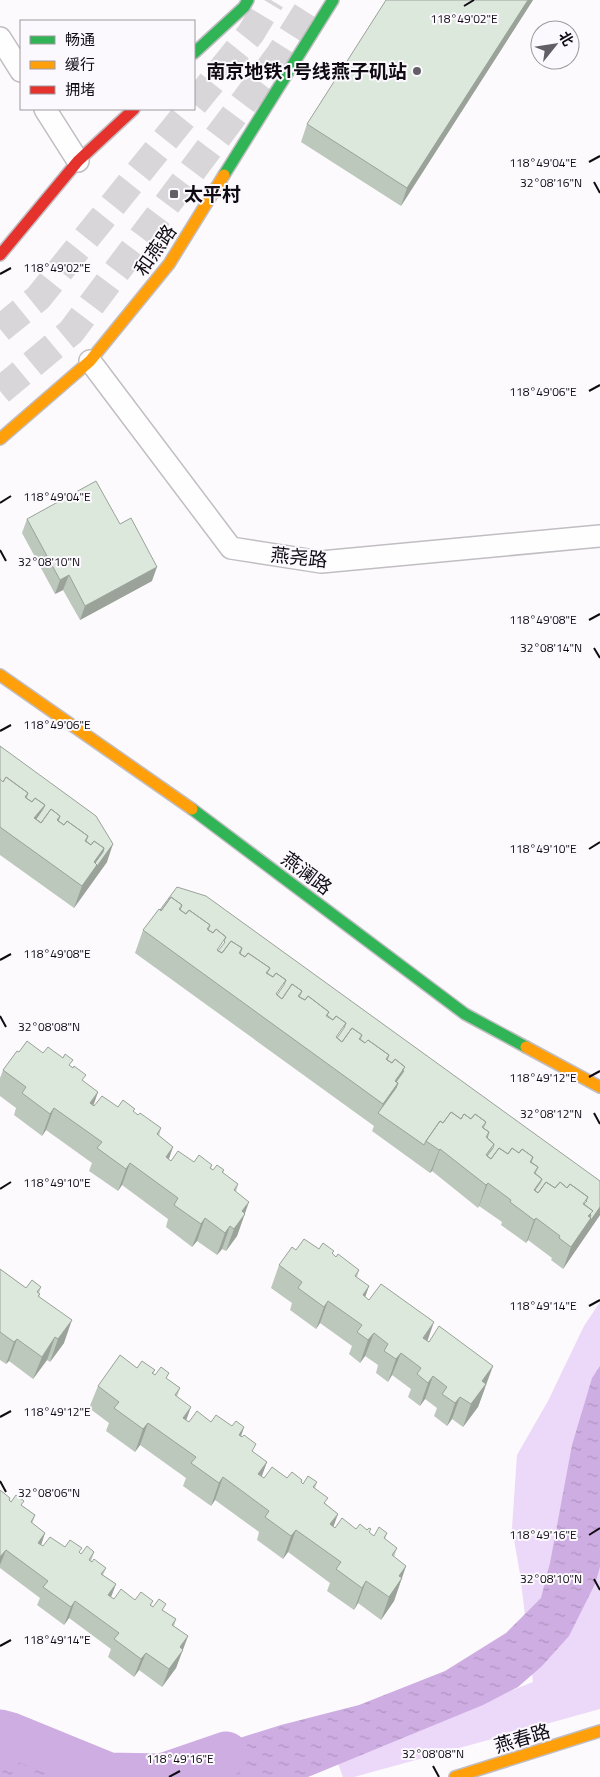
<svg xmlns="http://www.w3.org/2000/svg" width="600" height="1777" font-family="'Titillium Web','Noto Sans SC',sans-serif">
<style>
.green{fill:#ecd8f8}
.water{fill:url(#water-ripples)}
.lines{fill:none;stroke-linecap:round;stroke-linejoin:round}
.river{stroke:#ceade2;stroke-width:45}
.highway-tunnel{stroke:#d9d6da;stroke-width:28;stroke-dasharray:28 14;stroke-linecap:butt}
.street-casing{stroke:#c1bec3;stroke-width:24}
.fast-casing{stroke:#c1bec3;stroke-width:14}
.slow-casing{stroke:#c1bec3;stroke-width:14}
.jam-casing{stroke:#c1bec3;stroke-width:14}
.street{stroke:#fffeff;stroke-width:21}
.fast{stroke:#30b455;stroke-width:11}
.slow{stroke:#ff9f0a;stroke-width:11}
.jam{stroke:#e5322d;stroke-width:11}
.wall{fill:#bdc8bd}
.shaded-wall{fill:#9aa29a}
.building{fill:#dce8dc;stroke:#9aa29a}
.ticks{fill:none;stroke:#110c14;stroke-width:2}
.poi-dot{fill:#635f66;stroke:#fcf9fe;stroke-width:2}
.labels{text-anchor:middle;stroke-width:4;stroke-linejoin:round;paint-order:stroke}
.poi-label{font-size:19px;font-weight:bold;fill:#110c14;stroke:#fcf9fe;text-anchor:end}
.street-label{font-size:19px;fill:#110c14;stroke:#fcf9fe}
.ticks-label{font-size:12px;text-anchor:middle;fill:#110c14;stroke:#fcf9fe;stroke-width:4;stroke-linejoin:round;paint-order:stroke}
</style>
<defs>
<pattern id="water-ripples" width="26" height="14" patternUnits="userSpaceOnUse" patternTransform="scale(1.25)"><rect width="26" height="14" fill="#ceade2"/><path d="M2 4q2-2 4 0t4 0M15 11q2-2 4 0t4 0" fill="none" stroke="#b094c1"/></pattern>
</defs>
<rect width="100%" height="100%" fill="#fcfafd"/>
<path class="green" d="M 600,1302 L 600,1709 L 354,1777 L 343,1777 L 337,1761 L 533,1682 L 520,1574 L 512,1528 L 517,1455 L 548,1401 L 584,1326 Z"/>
<path class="water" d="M 600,1366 L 600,1567 L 595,1584 L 569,1636 L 542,1666 L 518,1687 L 483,1705 L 308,1777 L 161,1777 L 227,1742 L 281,1725 L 359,1705 L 445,1671 L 506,1633 L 541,1598 L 550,1563 L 572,1445 L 592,1378 Z
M 0,1743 L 2,1744 L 84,1777 L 0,1777 Z"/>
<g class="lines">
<path class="river" d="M 0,1732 L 11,1735 L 109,1775 L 162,1776 L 226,1754"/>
<path class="highway-tunnel" d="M 194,104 L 251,33 L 271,0
M 0,329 L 38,298 L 190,109
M 0,391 L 71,332 L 280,54 L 314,0"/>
<defs>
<path id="street" d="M 0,38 L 21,71
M 45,109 L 78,161
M 90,361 L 231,548 L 321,562 L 600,536"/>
<path id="fast" d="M 194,53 L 244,7 L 248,0
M 224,175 L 333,0
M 192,809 L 465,1014 L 526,1047"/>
<path id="slow" d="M 0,439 L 90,361 L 169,264 L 224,175
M 0,675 L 192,809
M 526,1047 L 600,1087
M 455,1777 L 600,1731"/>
<path id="jam" d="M 0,255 L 78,161 L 134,109"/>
</defs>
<use href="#street" class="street-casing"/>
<use href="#fast" class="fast-casing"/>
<use href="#slow" class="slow-casing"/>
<use href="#jam" class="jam-casing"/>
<use href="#street" class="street"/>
<use href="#fast" class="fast"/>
<use href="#slow" class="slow"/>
<use href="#jam" class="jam"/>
</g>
<path class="wall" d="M 533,0 L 401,206 L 301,142 L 307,124 Z
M 27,519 L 120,524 L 152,581 L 80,620 L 63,590 L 55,594 L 22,533 Z
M 0,746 L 107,862 L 74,908 L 0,855 Z
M 143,930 L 600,1215 L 563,1269 L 551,1260 L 552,1258 L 528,1240 L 526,1243 L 501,1225 L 502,1222 L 479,1206 L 478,1208 L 432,1171 L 430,1173 L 372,1131 L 374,1126 L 135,953 Z
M 19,1052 L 43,1053 L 71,1066 L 84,1082 L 98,1092 L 93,1106 L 94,1106 L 118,1107 L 134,1112 L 138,1115 L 161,1128 L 159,1136 L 173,1147 L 169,1159 L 171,1161 L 212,1165 L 211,1168 L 213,1170 L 224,1170 L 223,1173 L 238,1184 L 236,1192 L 245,1213 L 237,1236 L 226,1251 L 222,1249 L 217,1255 L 197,1241 L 192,1247 L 166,1227 L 168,1219 L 122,1185 L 118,1191 L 89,1171 L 92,1163 L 46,1130 L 42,1136 L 14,1115 L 16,1108 L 0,1096 L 0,1078 L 3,1070 Z
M 319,1249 L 334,1251 L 332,1254 L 336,1257 L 359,1270 L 357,1277 L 369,1286 L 365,1297 L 427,1341 L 485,1388 L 478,1407 L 463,1427 L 452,1419 L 447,1426 L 434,1416 L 437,1408 L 425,1399 L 420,1406 L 408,1397 L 411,1389 L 392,1375 L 388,1382 L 376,1373 L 378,1365 L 365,1356 L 360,1363 L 349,1354 L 352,1346 L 320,1323 L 316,1329 L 290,1310 L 292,1303 L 271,1288 L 279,1265 L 296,1250 Z
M 0,1269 L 26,1288 L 41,1287 L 39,1293 L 40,1294 L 39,1297 L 64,1343 L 50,1362 L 47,1360 L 33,1379 L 9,1361 L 6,1364 L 0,1360 Z
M 137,1368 L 155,1370 L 153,1374 L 167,1379 L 180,1388 L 177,1397 L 186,1420 L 189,1422 L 211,1422 L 232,1426 L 244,1427 L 241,1437 L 253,1452 L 267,1462 L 261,1476 L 264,1478 L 287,1478 L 302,1480 L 301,1482 L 303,1484 L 317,1482 L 315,1488 L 326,1504 L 338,1514 L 333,1526 L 335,1528 L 356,1529 L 370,1533 L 374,1536 L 387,1533 L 385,1539 L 397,1548 L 394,1557 L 406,1566 L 394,1601 L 381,1620 L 358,1603 L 354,1610 L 327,1591 L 330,1583 L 288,1552 L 283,1559 L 257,1540 L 259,1532 L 215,1500 L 211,1506 L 183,1486 L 186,1478 L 140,1445 L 135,1452 L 106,1431 L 109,1423 L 89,1408 L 98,1386 Z
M 0,1490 L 10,1498 L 10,1500 L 11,1502 L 22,1506 L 35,1515 L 32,1524 L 45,1533 L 41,1545 L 43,1546 L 65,1547 L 81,1554 L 94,1552 L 91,1561 L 106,1568 L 103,1575 L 116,1584 L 111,1597 L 114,1599 L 153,1601 L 151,1605 L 153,1607 L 164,1611 L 176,1619 L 174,1626 L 188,1636 L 176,1668 L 162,1687 L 139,1670 L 134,1677 L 108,1657 L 111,1649 L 69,1618 L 64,1625 L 37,1605 L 40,1598 L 0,1568 Z"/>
<path class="shaded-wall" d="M 528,0 L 533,0 L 401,206 L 407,188 Z
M 157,567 L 152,581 L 80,620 L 85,606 Z
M 69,575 L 63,590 L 55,594 L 60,580 Z
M 45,805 L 37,826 L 34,818 Z
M 113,844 L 107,862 L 74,908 L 82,886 L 94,862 L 104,848 Z
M 405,1067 L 397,1089 L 379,1114 L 383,1104 L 395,1081 Z
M 98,1092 L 90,1115 L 90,1103 Z
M 54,1108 L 46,1130 L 42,1136 L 50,1114 Z
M 173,1147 L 165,1169 L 166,1157 Z
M 440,1149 L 432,1171 L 430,1173 L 439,1150 Z
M 130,1163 L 122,1185 L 118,1191 L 126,1169 Z
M 488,1183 L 479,1206 L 478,1208 L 486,1185 Z
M 249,1202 L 237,1236 L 226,1251 L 234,1229 L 242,1211 Z
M 600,1207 L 600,1215 L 563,1269 L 571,1247 L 588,1216 L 593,1211 Z
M 205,1218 L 197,1241 L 192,1247 L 201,1224 Z
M 536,1218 L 528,1240 L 526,1243 L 534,1220 Z
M 230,1226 L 222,1249 L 217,1255 L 225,1233 Z
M 369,1286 L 361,1309 L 363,1295 Z
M 328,1301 L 320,1323 L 316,1329 L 324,1307 Z
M 72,1320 L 64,1343 L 50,1362 L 58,1339 Z
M 434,1322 L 426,1345 L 423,1338 Z
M 374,1333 L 365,1356 L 360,1363 L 368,1340 Z
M 55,1337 L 47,1360 L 33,1379 L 42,1357 Z
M 17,1339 L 9,1361 L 6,1364 L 14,1342 Z
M 401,1353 L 392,1375 L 388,1382 L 396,1359 Z
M 493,1366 L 478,1407 L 463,1427 L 471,1404 L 482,1381 Z
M 433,1376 L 425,1399 L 420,1406 L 428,1383 Z
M 460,1397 L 452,1419 L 447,1426 L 455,1403 Z
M 191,1407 L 183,1429 L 183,1418 Z
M 148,1423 L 140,1445 L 135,1452 L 143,1429 Z
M 244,1427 L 236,1450 L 239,1435 Z
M 267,1462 L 259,1484 L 258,1474 Z
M 223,1477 L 215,1500 L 211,1506 L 219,1483 Z
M 338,1514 L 330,1536 L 330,1524 Z
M 296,1530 L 288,1552 L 283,1559 L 291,1536 Z
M 45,1533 L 39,1551 L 38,1543 Z
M 6,1550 L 0,1565 L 0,1557 Z
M 406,1566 L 394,1601 L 381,1620 L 389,1597 L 399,1576 Z
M 366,1581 L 358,1603 L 354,1610 L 362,1588 Z
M 116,1584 L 109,1602 L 108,1595 Z
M 75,1601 L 69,1618 L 64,1625 L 71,1607 Z
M 188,1636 L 176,1668 L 162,1687 L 169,1669 L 180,1647 Z
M 146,1653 L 139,1670 L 134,1677 L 141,1659 Z"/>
<path class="building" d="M 386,0 L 528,0 L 407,188 L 307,124 Z
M 96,481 L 120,524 L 131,518 L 157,567 L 85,606 L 69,575 L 60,580 L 27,519 Z
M 0,746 L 96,816 L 113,844 L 95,869 L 97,865 L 95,863 L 103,852 L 104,848 L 94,841 L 91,845 L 86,841 L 88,836 L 67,821 L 64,825 L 58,821 L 60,816 L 51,809 L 41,823 L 36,819 L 43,809 L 45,805 L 35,798 L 32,802 L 26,798 L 28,793 L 6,777 L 3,782 L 0,779 Z
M 6,777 L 28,793 L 25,797 L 32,802 L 35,798 L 45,805 L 34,818 L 41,823 L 51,809 L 60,816 L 57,820 L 64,825 L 67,821 L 88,836 L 85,841 L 91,845 L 94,841 L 104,848 L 94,862 L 97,865 L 82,886 L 0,827 L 0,779 L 3,782 Z
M 177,887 L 206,896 L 600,1181 L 600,1207 L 589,1223 L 591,1218 L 590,1217 L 591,1215 L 590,1214 L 593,1211 L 584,1204 L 587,1201 L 586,1201 L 588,1197 L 570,1184 L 567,1188 L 560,1182 L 555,1188 L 546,1182 L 538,1193 L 535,1190 L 540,1183 L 542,1179 L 535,1173 L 538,1167 L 531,1162 L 533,1157 L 522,1149 L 519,1153 L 512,1148 L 508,1154 L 499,1148 L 491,1159 L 487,1156 L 493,1148 L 494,1144 L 487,1138 L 489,1132 L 483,1128 L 486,1122 L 475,1114 L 471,1119 L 464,1114 L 461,1119 L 451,1112 L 443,1123 L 440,1121 L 426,1141 L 424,1145 L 378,1113 L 396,1088 L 398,1083 L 396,1082 L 404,1071 L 402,1070 L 405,1067 L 395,1059 L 392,1063 L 387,1060 L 389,1055 L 368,1040 L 365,1043 L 360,1039 L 362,1035 L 352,1028 L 342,1042 L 337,1038 L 344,1028 L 346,1023 L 336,1016 L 333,1020 L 328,1016 L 327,1015 L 329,1012 L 308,996 L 305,1000 L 299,997 L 302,991 L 292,984 L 282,999 L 277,995 L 284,985 L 286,980 L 276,973 L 273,977 L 267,973 L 270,968 L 248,953 L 245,957 L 240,954 L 242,948 L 231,941 L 222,953 L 218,951 L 225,942 L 224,941 L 226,937 L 216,929 L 213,933 L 208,930 L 210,925 L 189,910 L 186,914 L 180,910 L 182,905 L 171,897 L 161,911 L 160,910 Z
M 171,897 L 182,905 L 179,909 L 186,914 L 189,910 L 210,925 L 207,929 L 213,933 L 216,929 L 226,937 L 217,950 L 222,953 L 231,941 L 242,948 L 239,953 L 245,957 L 248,953 L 270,968 L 266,973 L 273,977 L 276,973 L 286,980 L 276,994 L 282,999 L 292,984 L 302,991 L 298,996 L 305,1000 L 308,996 L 329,1012 L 326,1016 L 333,1020 L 336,1016 L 346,1023 L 336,1037 L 342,1042 L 352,1028 L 362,1035 L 359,1039 L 365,1043 L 368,1040 L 389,1055 L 386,1059 L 392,1063 L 395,1059 L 405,1067 L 395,1081 L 398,1083 L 383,1104 L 143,930 L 159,909 L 161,911 Z
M 27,1041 L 43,1053 L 48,1047 L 63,1058 L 65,1054 L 73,1060 L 69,1065 L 73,1068 L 74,1066 L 86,1075 L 82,1080 L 98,1092 L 90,1103 L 94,1106 L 102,1096 L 118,1107 L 123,1100 L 135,1109 L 133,1111 L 138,1115 L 140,1113 L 161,1128 L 157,1134 L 173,1147 L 166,1157 L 171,1161 L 178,1151 L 194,1162 L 199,1155 L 212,1165 L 210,1168 L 213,1170 L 217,1165 L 224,1170 L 222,1172 L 238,1184 L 234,1190 L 249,1202 L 242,1211 L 245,1214 L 234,1229 L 230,1226 L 225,1233 L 205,1218 L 201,1224 L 174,1205 L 178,1198 L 130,1163 L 126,1169 L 97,1148 L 102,1142 L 54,1108 L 50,1114 L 22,1093 L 26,1087 L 3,1070 L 17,1051 L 19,1052 Z
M 451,1112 L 461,1119 L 464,1114 L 471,1119 L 475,1114 L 486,1122 L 482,1127 L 489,1132 L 486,1137 L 494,1144 L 486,1155 L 491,1159 L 499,1148 L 508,1154 L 512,1148 L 519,1153 L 522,1149 L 533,1157 L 530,1162 L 538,1167 L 534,1173 L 542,1179 L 534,1190 L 538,1193 L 546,1182 L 555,1188 L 560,1182 L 567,1188 L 570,1184 L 588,1197 L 583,1204 L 593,1211 L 588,1216 L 591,1218 L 571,1247 L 559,1238 L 560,1236 L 536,1218 L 534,1220 L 510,1202 L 511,1200 L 488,1183 L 486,1185 L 440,1149 L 439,1150 L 426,1141 L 440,1121 L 443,1123 Z
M 304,1239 L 319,1249 L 323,1243 L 334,1251 L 332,1253 L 336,1257 L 338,1254 L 359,1270 L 355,1276 L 369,1286 L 363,1295 L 369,1300 L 381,1284 L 434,1322 L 423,1338 L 429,1342 L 439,1326 L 493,1366 L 482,1381 L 486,1384 L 471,1404 L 460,1397 L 455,1403 L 442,1394 L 447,1387 L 433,1376 L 428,1383 L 417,1374 L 421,1368 L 401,1353 L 396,1359 L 384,1351 L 388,1344 L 374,1333 L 368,1340 L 357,1332 L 362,1325 L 328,1301 L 324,1307 L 298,1288 L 302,1282 L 279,1265 L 292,1247 L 296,1250 Z
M 0,1269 L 26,1288 L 32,1280 L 41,1287 L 37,1292 L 40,1294 L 38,1296 L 72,1320 L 58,1339 L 55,1337 L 42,1357 L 17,1339 L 14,1342 L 0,1332 Z
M 120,1355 L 137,1368 L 142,1361 L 155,1370 L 152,1373 L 155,1375 L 161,1367 L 169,1373 L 166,1378 L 180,1388 L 175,1395 L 191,1407 L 183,1418 L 189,1422 L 197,1411 L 211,1422 L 216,1415 L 232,1426 L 236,1421 L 244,1427 L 239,1435 L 242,1437 L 244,1435 L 256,1444 L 252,1451 L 267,1462 L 258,1474 L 264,1478 L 272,1467 L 287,1478 L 292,1472 L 302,1480 L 301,1482 L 303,1484 L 308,1476 L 317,1482 L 313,1487 L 328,1498 L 324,1503 L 338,1514 L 330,1524 L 335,1528 L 342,1518 L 356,1529 L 360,1524 L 367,1530 L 369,1528 L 371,1529 L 369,1532 L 374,1536 L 379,1527 L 387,1533 L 384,1538 L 397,1548 L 392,1555 L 406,1566 L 399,1576 L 402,1578 L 389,1597 L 366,1581 L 362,1588 L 336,1569 L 341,1562 L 296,1530 L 291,1536 L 265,1517 L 269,1511 L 223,1477 L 219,1483 L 191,1463 L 196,1457 L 148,1423 L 143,1429 L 114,1408 L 119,1402 L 98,1386 Z
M 0,1490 L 10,1498 L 9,1500 L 11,1502 L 16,1495 L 24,1501 L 21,1505 L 35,1515 L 31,1522 L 45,1533 L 38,1543 L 43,1546 L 50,1537 L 65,1547 L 70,1540 L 82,1548 L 79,1552 L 81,1554 L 87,1546 L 94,1552 L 89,1560 L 92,1562 L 94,1559 L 106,1568 L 101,1574 L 116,1584 L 108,1595 L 114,1599 L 121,1589 L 135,1600 L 141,1592 L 153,1601 L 150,1605 L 153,1607 L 159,1599 L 166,1604 L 162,1610 L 176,1619 L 172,1625 L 188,1636 L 180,1647 L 183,1650 L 169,1669 L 146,1653 L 141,1659 L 114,1639 L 119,1633 L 75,1601 L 71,1607 L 43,1587 L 48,1581 L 6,1550 L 0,1557 Z"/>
<path class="ticks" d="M 464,6 L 474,0M 589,162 L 600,156M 594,182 L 600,193M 0,274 L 11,268M 589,391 L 600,385M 0,503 L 11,496M 0,550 L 6,561M 589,620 L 600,614M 594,648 L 600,658M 0,731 L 11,725M 589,849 L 600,842M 0,960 L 11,954M 0,1016 L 6,1027M 589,1077 L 600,1071M 594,1113 L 600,1124M 0,1189 L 11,1182M 589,1306 L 600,1300M 0,1417 L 11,1411M 0,1481 L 6,1492M 589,1535 L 600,1528M 594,1579 L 600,1590M 0,1646 L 11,1640M 433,1766 L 439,1777M 169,1777 L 180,1771"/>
<g class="poi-dot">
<circle cx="417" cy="71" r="5"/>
<rect x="169" y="189" width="10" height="10" rx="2.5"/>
</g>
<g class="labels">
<g class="poi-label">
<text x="407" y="78">南京地铁1号线燕子矶站</text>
<text x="184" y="201" text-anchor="start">太平村</text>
</g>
<g class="street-label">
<text transform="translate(155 250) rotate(-55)" y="7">和燕路</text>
<text transform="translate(299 557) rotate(6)" y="7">燕尧路</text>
<text transform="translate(307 873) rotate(37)" y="7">燕澜路</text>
<text transform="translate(522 1738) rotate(-17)" y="7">燕春路</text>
</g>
</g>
<g class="ticks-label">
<text x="464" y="23">118°49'02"E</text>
<text x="543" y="167">118°49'04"E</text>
<text x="551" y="187">32°08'16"N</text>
<text x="57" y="272">118°49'02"E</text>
<text x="543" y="396">118°49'06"E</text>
<text x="57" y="501">118°49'04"E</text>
<text x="49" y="566">32°08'10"N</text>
<text x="543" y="624">118°49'08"E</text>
<text x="551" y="652">32°08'14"N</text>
<text x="57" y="729">118°49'06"E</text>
<text x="543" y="853">118°49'10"E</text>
<text x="57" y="958">118°49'08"E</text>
<text x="49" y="1031">32°08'08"N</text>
<text x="543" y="1082">118°49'12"E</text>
<text x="551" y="1118">32°08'12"N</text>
<text x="57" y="1187">118°49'10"E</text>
<text x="543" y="1310">118°49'14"E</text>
<text x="57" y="1416">118°49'12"E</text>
<text x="49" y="1497">32°08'06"N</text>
<text x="543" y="1539">118°49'16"E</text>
<text x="551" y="1583">32°08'10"N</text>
<text x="57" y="1644">118°49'14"E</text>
<text x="433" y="1758">32°08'08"N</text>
<text x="180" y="1763">118°49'16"E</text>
</g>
<rect x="20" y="20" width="175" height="90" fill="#fcf9fe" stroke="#9e9aa0"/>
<rect x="30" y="36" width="25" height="8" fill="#30b455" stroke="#9e9aa0"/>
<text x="65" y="45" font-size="15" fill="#110c14">畅通</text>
<rect x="30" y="61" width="25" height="8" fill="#ff9f0a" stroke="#9e9aa0"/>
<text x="65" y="70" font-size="15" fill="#110c14">缓行</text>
<rect x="30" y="86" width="25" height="8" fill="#e5322d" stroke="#9e9aa0"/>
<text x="65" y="95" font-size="15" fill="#110c14">拥堵</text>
<g transform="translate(555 45) rotate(60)"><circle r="24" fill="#fcf9fe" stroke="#9e9aa0"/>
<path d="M0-4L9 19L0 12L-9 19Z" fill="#635f66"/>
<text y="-8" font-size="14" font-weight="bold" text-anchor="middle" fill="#110c14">北</text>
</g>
</svg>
